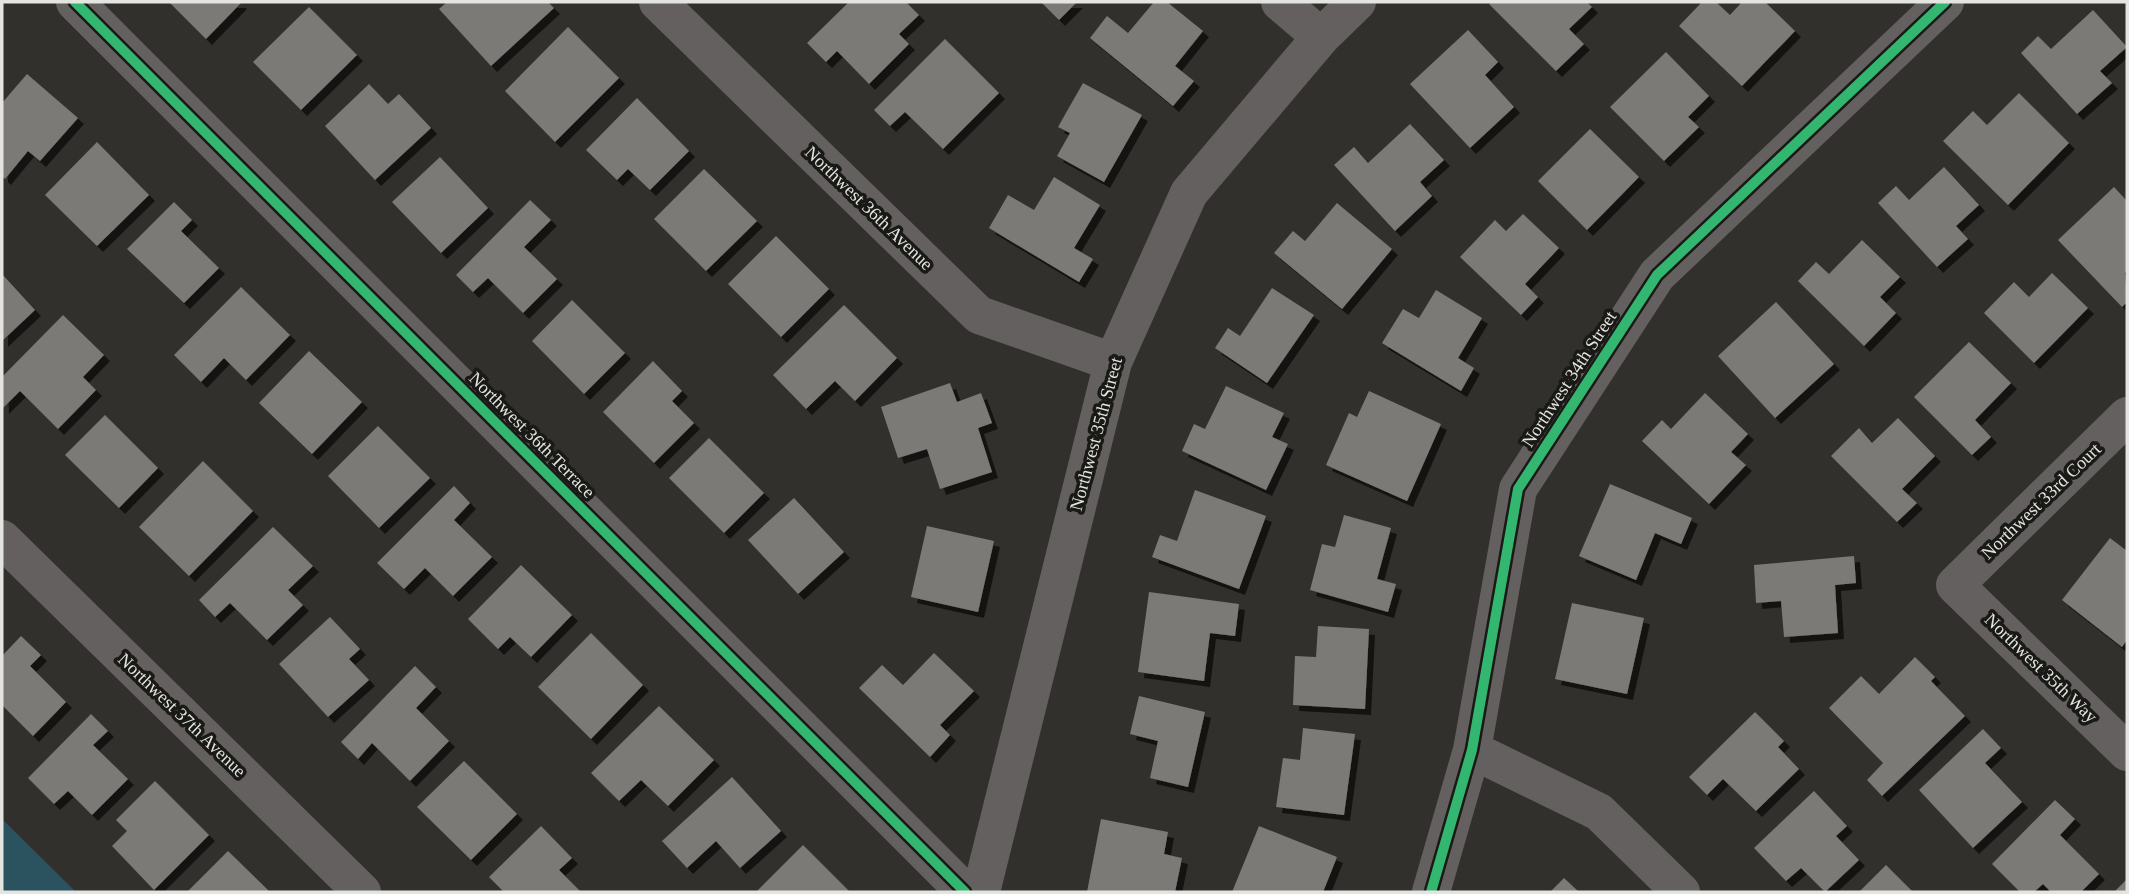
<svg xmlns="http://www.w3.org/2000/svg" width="2129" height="894" font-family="Georgia,serif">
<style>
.water{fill:#2a535f}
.building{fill:#7b7a77;filter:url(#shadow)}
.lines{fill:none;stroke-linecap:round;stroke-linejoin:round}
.minor{stroke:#656060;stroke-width:38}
.cycleway-casing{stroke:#191916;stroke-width:15}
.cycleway{stroke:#33b770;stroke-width:10}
.labels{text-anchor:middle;stroke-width:7;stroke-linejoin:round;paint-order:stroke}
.street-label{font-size:18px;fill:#e4e4e0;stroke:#191916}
</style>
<defs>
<filter id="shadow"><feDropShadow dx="6" dy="6" stdDeviation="0" flood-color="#0009"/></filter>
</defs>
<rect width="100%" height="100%" fill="#31302c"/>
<path class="water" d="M 2,819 L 76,892 L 2,892 Z"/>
<path class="building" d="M 169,2 L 240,2 L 241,3 L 206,39 Z
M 447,2 L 548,2 L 554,8 L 491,66 L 439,9 Z
M 849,2 L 906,2 L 919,15 L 899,34 L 909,44 L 869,84 L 837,51 L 826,62 L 807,43 Z
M 1041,2 L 1077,2 L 1059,20 Z
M 1154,2 L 1167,2 L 1203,31 L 1175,66 L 1194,81 L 1173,106 L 1090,38 L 1107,16 L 1128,33 Z
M 1492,2 L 1587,2 L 1592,7 L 1569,29 L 1584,44 L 1556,71 L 1489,4 Z
M 1702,2 L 1716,2 L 1730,15 L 1742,2 L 1765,2 L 1795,31 L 1742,86 L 1679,26 Z
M 309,7 L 357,55 L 301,110 L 253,62 Z
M 2093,10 L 2127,47 L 2100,71 L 2112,83 L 2077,114 L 2021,53 L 2038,36 L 2051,49 Z
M 568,27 L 619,78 L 555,142 L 505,91 Z
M 1468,30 L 1498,62 L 1485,75 L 1514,107 L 1470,148 L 1410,84 Z
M 945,39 L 999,93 L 943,149 L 905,112 L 890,126 L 874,110 Z
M 1666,52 L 1709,96 L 1688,117 L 1699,127 L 1664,161 L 1610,107 Z
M 27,74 L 78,118 L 40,161 L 28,151 L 5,179 L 2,176 L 2,103 Z
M 1083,83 L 1142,115 L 1104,182 L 1057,156 L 1070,133 L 1058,127 Z
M 369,84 L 388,104 L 399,94 L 431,128 L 375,180 L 325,126 Z
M 2019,93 L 2069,143 L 2008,205 L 1943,141 L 1973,111 L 1987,125 Z
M 637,98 L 689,151 L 650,190 L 628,169 L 617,180 L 586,150 Z
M 1410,124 L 1444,160 L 1420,182 L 1432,196 L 1395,231 L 1334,165 L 1354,147 L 1368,163 Z
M 1590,129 L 1639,177 L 1587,230 L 1538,181 Z
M 97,142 L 149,195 L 97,246 L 45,195 Z
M 440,157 L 488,208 L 441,253 L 392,202 Z
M 1944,167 L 1979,205 L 1956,226 L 1968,239 L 1937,267 L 1878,203 L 1896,186 L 1909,200 Z
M 704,169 L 757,221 L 706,271 L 654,219 Z
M 1054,177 L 1100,205 L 1074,248 L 1093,259 L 1079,282 L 989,228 L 1008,195 L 1034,210 Z
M 2114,187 L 2127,201 L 2127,271 L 2125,273 L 2127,302 L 2122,307 L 2058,240 Z
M 530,200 L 551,220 L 524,247 L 557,279 L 523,313 L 488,278 L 473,292 L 456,275 Z
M 174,202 L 192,220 L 181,231 L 219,268 L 184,303 L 127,249 Z
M 1337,203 L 1392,249 L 1342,309 L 1274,253 L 1293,231 L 1305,241 Z
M 1523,214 L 1559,248 L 1525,284 L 1538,297 L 1521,315 L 1460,257 L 1495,220 L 1506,231 Z
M 776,236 L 829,289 L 781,337 L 728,284 Z
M 1862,240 L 1900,277 L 1880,297 L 1896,313 L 1864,346 L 1798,281 L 1816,262 L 1829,274 Z
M 2052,273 L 2088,308 L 2034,363 L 1984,313 L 2014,282 L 2029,297 Z
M 2,274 L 35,310 L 2,341 Z
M 241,287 L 290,335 L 246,380 L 224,358 L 201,382 L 174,355 Z
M 1272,288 L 1314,315 L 1267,383 L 1215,348 L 1228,328 L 1240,336 Z
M 1436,290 L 1482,318 L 1458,358 L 1474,368 L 1461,391 L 1382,343 L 1403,309 L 1419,318 Z
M 572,300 L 625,353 L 584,394 L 532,341 Z
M 1776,302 L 1834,364 L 1775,418 L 1718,356 Z
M 844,305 L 897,358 L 855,401 L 835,381 L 806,409 L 773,375 Z
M 63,315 L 104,355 L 83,377 L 96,390 L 58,429 L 20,391 L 3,408 L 2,377 Z
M 1969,342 L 2011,383 L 1975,420 L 1991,437 L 1972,455 L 1914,397 Z
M 309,351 L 362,402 L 312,454 L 259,403 Z
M 653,361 L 682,391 L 672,401 L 694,423 L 654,463 L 603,412 Z
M 950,383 L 957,402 L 981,393 L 992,423 L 978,428 L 992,472 L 940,489 L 927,449 L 898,458 L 881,407 Z
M 1226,386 L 1284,413 L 1272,437 L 1288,444 L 1266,490 L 1182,451 L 1194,424 L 1205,429 Z
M 1369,391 L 1441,424 L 1407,501 L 1326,465 L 1349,413 L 1357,417 Z
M 1705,393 L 1748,434 L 1731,452 L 1746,465 L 1709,504 L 1642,441 L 1662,420 L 1671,429 Z
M 105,415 L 158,468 L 119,508 L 65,455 Z
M 1898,418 L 1935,456 L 1902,489 L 1917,503 L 1897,522 L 1831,456 L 1859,428 L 1872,443 Z
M 378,426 L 430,478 L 379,528 L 328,476 Z
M 709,438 L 764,493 L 724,533 L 669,478 Z
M 203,461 L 253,511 L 189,576 L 139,527 Z
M 1610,484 L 1692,518 L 1681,544 L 1655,533 L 1636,580 L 1579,556 Z
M 454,486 L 470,503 L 454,520 L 492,557 L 453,596 L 425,568 L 404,589 L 377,563 Z
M 1195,490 L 1266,516 L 1239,589 L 1152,557 L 1160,535 L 1177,541 Z
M 794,498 L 844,552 L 798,594 L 748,540 Z
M 1344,515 L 1391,528 L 1377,579 L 1396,584 L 1388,612 L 1310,590 L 1322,544 L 1335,547 Z
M 927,526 L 994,541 L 978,612 L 911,597 Z
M 273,527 L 313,566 L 288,590 L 303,605 L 267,640 L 230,603 L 215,617 L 199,600 Z
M 2110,538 L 2127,551 L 2127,640 L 2122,647 L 2062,600 Z
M 1854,556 L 1856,583 L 1835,585 L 1838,633 L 1784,637 L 1781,601 L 1756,603 L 1754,565 Z
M 521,565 L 572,615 L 531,657 L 510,637 L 498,649 L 468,619 Z
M 1149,592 L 1239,604 L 1235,636 L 1210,633 L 1204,681 L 1138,672 Z
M 1572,603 L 1644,618 L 1627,694 L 1555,679 Z
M 330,617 L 360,649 L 349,659 L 369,680 L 328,717 L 279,664 Z
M 1318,626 L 1369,629 L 1365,709 L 1293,705 L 1295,656 L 1316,657 Z
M 591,633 L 643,685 L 591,739 L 538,687 Z
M 21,636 L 41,655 L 30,666 L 66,702 L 33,736 L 2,705 L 2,656 Z
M 934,653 L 974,691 L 940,725 L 950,735 L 930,757 L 859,688 L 882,665 L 903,685 Z
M 1915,657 L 1935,677 L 1931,681 L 1965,716 L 1882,796 L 1867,780 L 1883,763 L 1829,708 L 1861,676 L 1879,694 Z
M 415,666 L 436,687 L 416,708 L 449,741 L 410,781 L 372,743 L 358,759 L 341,742 Z
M 1139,696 L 1205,712 L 1188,787 L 1150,778 L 1158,741 L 1130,734 Z
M 659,706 L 714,760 L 668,806 L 641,780 L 619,801 L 591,773 Z
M 1755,712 L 1784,741 L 1778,747 L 1799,769 L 1756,811 L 1723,779 L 1707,795 L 1689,777 Z
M 91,714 L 108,731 L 93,745 L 128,779 L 92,815 L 68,791 L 54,804 L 28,778 Z
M 1303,728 L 1355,734 L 1344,815 L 1276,807 L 1283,758 L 1300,760 Z
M 1983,729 L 2001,748 L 1985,763 L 2022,802 L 1973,848 L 1919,790 Z
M 464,761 L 517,814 L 471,860 L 417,807 Z
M 732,777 L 781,831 L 740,868 L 716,841 L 687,868 L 662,841 Z
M 155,781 L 209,835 L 154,890 L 112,846 L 127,831 L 116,820 Z
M 1814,791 L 1847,826 L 1836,836 L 1859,860 L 1825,892 L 1801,868 L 1786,881 L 1754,848 Z
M 2055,800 L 2075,819 L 2060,835 L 2099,874 L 2081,892 L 2051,892 L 2043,884 L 2034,892 L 2020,892 L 1992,864 Z
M 1101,819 L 1168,832 L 1164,854 L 1182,858 L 1175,892 L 1087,892 Z
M 541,826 L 572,858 L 559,870 L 581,892 L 504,892 L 489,877 Z
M 1259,826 L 1337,857 L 1323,892 L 1232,892 Z
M 803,845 L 850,892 L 756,892 Z
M 228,851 L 270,892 L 187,892 Z
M 1886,865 L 1913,892 L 1859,892 Z
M 1564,878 L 1579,892 L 1550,892 Z
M 2127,879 L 2127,892 L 2114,892 Z"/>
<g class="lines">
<path class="minor" d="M 75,2 L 965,892
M 658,2 L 979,315 L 1113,362
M 1280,2 L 1321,37
M 2127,416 L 1955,585 L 2127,752
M 2,539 L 362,892
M 1472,750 L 1599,812 L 1681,892
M 981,892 L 1113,362 L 1189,193 L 1321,37 L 1357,2
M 1431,892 L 1472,750 L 1518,489 L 1657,275 L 1945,2"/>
<defs>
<path id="cycleway" d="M 75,2 L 965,892
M 1431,892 L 1472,750 L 1518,489 L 1657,275 L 1945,2"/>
</defs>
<use href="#cycleway" class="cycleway-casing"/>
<use href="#cycleway" class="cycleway"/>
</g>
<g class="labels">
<g class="street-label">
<text transform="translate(869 208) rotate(44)" y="6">Northwest 36th Avenue</text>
<text transform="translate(1569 379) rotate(-57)" y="6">Northwest 34th Street</text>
<text transform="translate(1096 434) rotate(-75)" y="6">Northwest 35th Street</text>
<text transform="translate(532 435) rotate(45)" y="6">Northwest 36th Terrace</text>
<text transform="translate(2041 501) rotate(-44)" y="6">Northwest 33rd Court</text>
<text transform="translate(2041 668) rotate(44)" y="6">Northwest 35th Way</text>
<text transform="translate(182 715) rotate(44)" y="6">Northwest 37th Avenue</text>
</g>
</g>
<rect width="2129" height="894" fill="none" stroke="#e4e4e0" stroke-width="7"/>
</svg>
